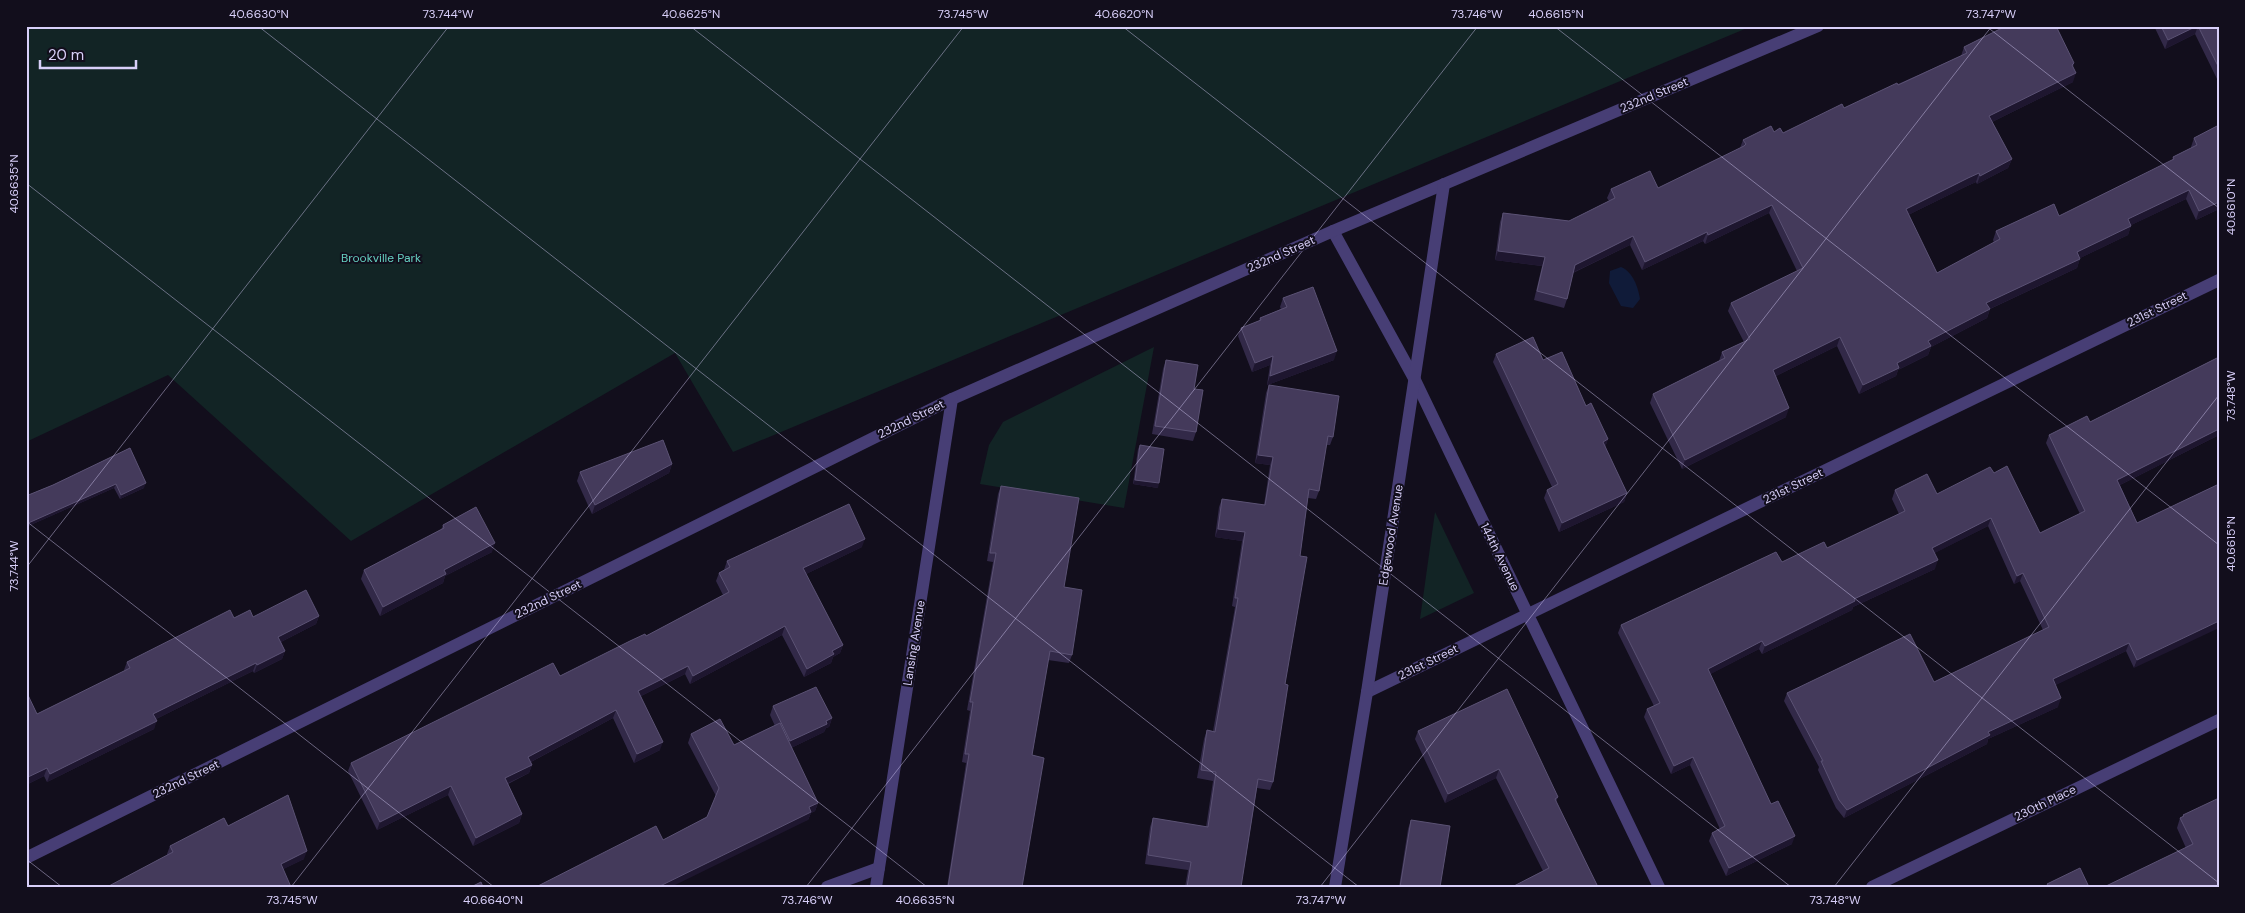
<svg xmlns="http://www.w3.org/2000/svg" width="2245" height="913" font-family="'DM Sans',sans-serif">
  <rect width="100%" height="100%" fill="#120e1c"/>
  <g fill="#122425">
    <polygon points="26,26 1752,26 733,452 675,353 351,541 168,375 26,442"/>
    <polygon points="1154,347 1124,508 980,484 989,445 1003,422"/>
    <polygon points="1435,512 1474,593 1420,619"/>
  </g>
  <path fill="#101b39" d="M1621 267C1633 272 1638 287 1640 299L1633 308 1621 306 1609 283 1610 271Z"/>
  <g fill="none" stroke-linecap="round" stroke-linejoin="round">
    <g stroke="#473e75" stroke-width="12">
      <polyline points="1333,231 1415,380 1659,887"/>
      <polyline points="1367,692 2219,280"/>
      <polyline points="26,858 952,399 1333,231 1818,26"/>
      <polyline points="827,887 879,868"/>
      <polyline points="876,887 952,399"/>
      <polyline points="1335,887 1367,692 1444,184"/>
      <polyline points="1872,887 2219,720"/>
    </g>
  </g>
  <g fill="#322948">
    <polygon points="2154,26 2219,26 2219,83 2195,34 2165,49"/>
    <polygon points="1964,47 2074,63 2073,67 2073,82 1992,122 2012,159 2008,168 1977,184 1976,182 1965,187 1908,215 1937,273 1994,243 1993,240 1996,231 2059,216 2172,161 2173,157 2191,148 2191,147 2194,138 2219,125 2219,209 2196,220 2186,199 2131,225 2128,235 2080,258 2077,268 1990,309 1987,318 1931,347 1928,355 1898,370 1896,376 1859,394 1837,346 1776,376 1786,417 1682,469 1650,403 1653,394 1719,361 1722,352 1744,342 1728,311 1731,303 1797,271 1769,213 1705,244 1703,241 1642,270 1630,245 1573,273 1567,299 1564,308 1534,300 1542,266 1495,260 1500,222 1503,213 1569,221 1609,201 1607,198 1611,189 1658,188 1740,148 1743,140 1774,132 1783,133 1844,108 1961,56"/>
    <polygon points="1283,298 1334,360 1267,385 1270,365 1252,372 1238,336 1241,328 1259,321 1260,318 1281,309 1280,307"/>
    <polygon points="1496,354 1543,360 1586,406 1608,439 1605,447 1627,493 1624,502 1559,532 1544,498 1547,490 1552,487 1493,362"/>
    <polygon points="2219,357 2219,435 2120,485 2137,523 2219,484 2134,668 2126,651 2055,685 2058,707 1988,739 1987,744 1844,818 1836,808 1818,770 1819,767 1784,701 1787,693 1934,682 2043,630 2020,581 2014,584 1988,526 1934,553 1935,569 1853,607 1852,610 1762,654 1759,649 1710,674 1771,804 1792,844 1726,876 1709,841 1712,833 1720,829 1690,765 1671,774 1644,717 1647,709 1654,706 1618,633 1621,625 1782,562 1827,548 1899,514 1892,499 1895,490 1937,494 1994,473 2040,533 2080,514 2046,443 2049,435 2090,422"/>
    <polygon points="1166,360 1194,389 1196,432 1193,441 1152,434 1163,369"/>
    <polygon points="1269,385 1333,437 1330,445 1326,445 1319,491 1316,499 1308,498 1300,556 1285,684 1273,782 1270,790 1257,788 1241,887 1185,887 1188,870 1145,864 1150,827 1153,818 1206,827 1213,781 1197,778 1204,739 1207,730 1213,731 1235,607 1232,606 1242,541 1215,537 1219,507 1222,499 1264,505 1270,465 1255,463 1266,393"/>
    <polygon points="1140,445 1158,488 1133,484 1138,449"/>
    <polygon points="130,448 144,488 120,499 114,488 26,527 26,496 53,485"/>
    <polygon points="672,464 669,473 592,514 577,481 580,472"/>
    <polygon points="1001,486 1064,587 1072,655 1069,663 1048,660 1032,755 1022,887 947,887 966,763 962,762 970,711 967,710 993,562 987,561 998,494"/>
    <polygon points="443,525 492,552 445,576 443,583 380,616 361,579 364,570 441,530"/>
    <polygon points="862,547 806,574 843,645 840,653 833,657 831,663 804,677 782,635 690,684 685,674 641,696 660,750 634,763 613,718 531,762 532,765 529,773 508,784 522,814 519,823 473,846 448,795 377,830 348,771 351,763 560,676 646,636 723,595 716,581 719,573 724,570 727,561"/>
    <polygon points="319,616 316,624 281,642 285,651 282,659 254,673 253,671 156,719 154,729 47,782 44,776 26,785 26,691 37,714 125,671 124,670 127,662 234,618"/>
    <polygon points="773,706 832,718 829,727 826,728 824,732 791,748 818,803 815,811 811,813 808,820 663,840 707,817 716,796 688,743 691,734 734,745 775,726 770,715"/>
    <polygon points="1418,731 1558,797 1556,802 1598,887 1543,871 1496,778 1445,803 1415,739"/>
    <polygon points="2183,815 2219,887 2186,848 2177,828 2180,818 2182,817"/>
    <polygon points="1411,820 1440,887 1399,887 1408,829"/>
    <polygon points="228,826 304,859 283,869 167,855 167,854 170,846"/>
  </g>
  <g fill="#1e162f">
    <polygon points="2197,26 2198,26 2195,34 2165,49 2168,40"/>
    <polygon points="2076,73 2073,82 1986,125 1989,116"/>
    <polygon points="2012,159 2008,168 1977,184 1980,176"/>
    <polygon points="1979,173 1976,182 1965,187 1902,218 1906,209 1968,178"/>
    <polygon points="2189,190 2186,199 2125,228 2128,219"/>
    <polygon points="2219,202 2219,209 2196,220 2199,211"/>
    <polygon points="1772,205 1769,213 1705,244 1708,235"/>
    <polygon points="2131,226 2128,235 2074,261 2077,252"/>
    <polygon points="1707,232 1703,241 1642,270 1645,262"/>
    <polygon points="1633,236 1630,245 1572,273 1575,265"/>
    <polygon points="1498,251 1545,257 1542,266 1495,260"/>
    <polygon points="2080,259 2077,268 1983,312 1986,303"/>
    <polygon points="1990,309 1987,318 1931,347 1928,355 1898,370 1896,376 1859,394 1863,385 1897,363 1928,341"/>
    <polygon points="1840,337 1837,346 1770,379 1773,370"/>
    <polygon points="1337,351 1334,360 1267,385 1270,376"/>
    <polygon points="1273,356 1270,365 1252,372 1255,363"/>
    <polygon points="1789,408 1786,417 1682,469 1685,460"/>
    <polygon points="2219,429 2219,435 2114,488 2117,480"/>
    <polygon points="1608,439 1605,448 1603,442"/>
    <polygon points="1258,455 1273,457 1270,465 1255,463"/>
    <polygon points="672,464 669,473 592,514 595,505"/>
    <polygon points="1135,480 1159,483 1158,488 1133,484"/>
    <polygon points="146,483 144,488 120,499 121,495"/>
    <polygon points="116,484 114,488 26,527 26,524"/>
    <polygon points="1627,493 1624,502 1559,532 1562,523"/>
    <polygon points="1991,518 1988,526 1929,556 1932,548"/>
    <polygon points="1218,529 1245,532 1242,541 1215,537"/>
    <polygon points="865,539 862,547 800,577 803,568"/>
    <polygon points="495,543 492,552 445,576 443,583 380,616 383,607 444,570"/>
    <polygon points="1938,560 1935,569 1853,607 1852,610 1762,654 1765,646 1854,599"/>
    <polygon points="2023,573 2020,581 2014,584 2017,576"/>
    <polygon points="319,616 316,624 275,645 278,637"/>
    <polygon points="2219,621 2219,628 2134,668 2137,660"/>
    <polygon points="785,626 782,635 690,684 693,676"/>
    <polygon points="1762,641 1759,649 1705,677 1708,669"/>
    <polygon points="2129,643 2126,651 2050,688 2053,679"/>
    <polygon points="843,645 840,653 833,657 831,663 804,677 807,669 832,651"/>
    <polygon points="285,651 282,659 254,673 257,665"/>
    <polygon points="256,663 253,671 150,722 153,714"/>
    <polygon points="688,666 685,674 635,699 638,691"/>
    <polygon points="2061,698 2058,707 1988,739 1987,744 1844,818 1847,810 1988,732"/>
    <polygon points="616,710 613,718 525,765 528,757"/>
    <polygon points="832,718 829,727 826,728 824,732 787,750 790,741"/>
    <polygon points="157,721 154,729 47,782 50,774"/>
    <polygon points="663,742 660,750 634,763 637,754"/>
    <polygon points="1693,757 1690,765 1671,774 1674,766"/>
    <polygon points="532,765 529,773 502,786 505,778"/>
    <polygon points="47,768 44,776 26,785 26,778"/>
    <polygon points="1499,769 1496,778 1445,803 1448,794"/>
    <polygon points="451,786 448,795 377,830 380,822"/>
    <polygon points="818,803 815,811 811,813 808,820 671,887 658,887"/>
    <polygon points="522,814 519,823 473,846 476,838"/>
    <polygon points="1795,836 1792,844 1726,876 1729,868"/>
    <polygon points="307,851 304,859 278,872 281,864"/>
  </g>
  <g fill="#443a5b" stroke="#5b5274">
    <polygon points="2006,26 2056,26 2074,63 2072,65 2076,73 1989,116 2012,159 1980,176 1979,173 1968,178 1906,209 1937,273 2000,239 1996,231 2054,204 2059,216 2174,159 2173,157 2197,145 2194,138 2219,125 2219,202 2199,211 2189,190 2128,219 2131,226 2077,252 2080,259 1986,303 1990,309 1928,341 1931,346 1897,363 1899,368 1863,385 1840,337 1773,370 1789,408 1685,460 1653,394 1725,358 1722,352 1750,339 1731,303 1803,268 1772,205 1708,235 1707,232 1645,262 1633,236 1575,265 1567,299 1537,291 1545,257 1498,251 1503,213 1569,221 1615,198 1611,189 1650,171 1658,188 1744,146 1746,144 1743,140 1771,126 1774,132 1780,128 1783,133 1842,104 1844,108 1897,83 1898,85 1967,53 1964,47"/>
    <polygon points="2161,26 2197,26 2168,40"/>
    <polygon points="2198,26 2219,26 2219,68"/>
    <polygon points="1313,287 1337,351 1270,376 1273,356 1255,363 1241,328 1261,320 1260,318 1287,307 1283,298"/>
    <polygon points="1533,337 1543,360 1562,352 1586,406 1591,403 1608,439 1603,442 1627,493 1562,523 1547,490 1558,484 1496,354"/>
    <polygon points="2219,357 2219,429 2117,480 2137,523 2219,484 2219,621 2137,660 2129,643 2053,679 2061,698 1988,732 1990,735 1847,810 1839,800 1821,761 1823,761 1787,693 1910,634 1934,682 2049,627 2023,573 2017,576 1991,518 1932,548 1938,560 1854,599 1855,601 1765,646 1762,641 1708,669 1771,804 1778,801 1795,836 1729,868 1712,833 1725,826 1693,757 1674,766 1647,709 1660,703 1621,625 1776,552 1782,562 1824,542 1827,548 1905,511 1895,490 1927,474 1937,494 1990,467 1994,473 2007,466 2040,533 2085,511 2049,435 2087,416 2090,422"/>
    <polygon points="1166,360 1198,365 1194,389 1203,390 1196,432 1155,426"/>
    <polygon points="1269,385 1339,396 1333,437 1328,436 1319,491 1309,489 1300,556 1307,557 1285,684 1288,685 1273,782 1258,779 1241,887 1187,887 1191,862 1148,855 1153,818 1208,827 1216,772 1201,770 1207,730 1215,732 1238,598 1235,598 1245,532 1218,529 1222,499 1265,505 1273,457 1258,455"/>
    <polygon points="663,440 672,464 595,505 580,472"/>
    <polygon points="1140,445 1164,449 1159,483 1135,480"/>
    <polygon points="130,448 146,483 121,495 116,484 26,524 26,496 53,485"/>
    <polygon points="1001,486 1079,498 1064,587 1082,590 1072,655 1050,651 1032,755 1044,758 1022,887 948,887 969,754 965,754 973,702 970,702 996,553 990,553"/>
    <polygon points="849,504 865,539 803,568 843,645 832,651 834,654 807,669 785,626 693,676 688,666 638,691 663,742 637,754 616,710 528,757 532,765 505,778 522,814 476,838 451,786 380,822 351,763 553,663 560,676 630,641 645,634 646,636 729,592 719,573 730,567 727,561"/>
    <polygon points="476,507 495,543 444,570 446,574 383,607 364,570 444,528 443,525"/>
    <polygon points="306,590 319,616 278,637 285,651 257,665 256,663 153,714 157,721 50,774 47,768 26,778 26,691 37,714 130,668 127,662 230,610 234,618 250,610 253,617"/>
    <polygon points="816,687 832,718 826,721 827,724 790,741 773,706"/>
    <polygon points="1507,689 1558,797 1555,799 1598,887 1512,887 1549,868 1499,769 1448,794 1418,731"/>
    <polygon points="720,719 734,745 780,723 818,803 809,807 811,812 658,887 536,887 656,826 663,840 707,817 719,788 691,734"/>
    <polygon points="288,795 307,851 281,864 291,887 107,887 173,852 170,846 224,818 228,826"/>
    <polygon points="2219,798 2219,887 2104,887 2193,844 2180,818 2184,816 2183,815"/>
    <polygon points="1411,820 1450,826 1440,887 1400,887"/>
    <polygon points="2080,868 2089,887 2049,887 2047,884"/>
    <polygon points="481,882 483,887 471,887"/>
  </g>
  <path fill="none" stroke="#d8cff9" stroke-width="1" stroke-opacity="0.45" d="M258 26 1359 887M690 26 1791 887M1122 26 2219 883M1554 26 2219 545M1986 26 2219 208M26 183 927 887M26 521 494 887M26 568 449 26M26 859 62 887M291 887 964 26M806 887 1478 26M1320 887 1992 26M1834 887 2219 395"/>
  <g text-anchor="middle" stroke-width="4" stroke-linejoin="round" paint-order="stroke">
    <g font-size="12" fill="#d8cff9" stroke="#120e1c">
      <text transform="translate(1654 95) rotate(-23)" y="4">232nd Street</text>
      <text transform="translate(1281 254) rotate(-24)" y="4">232nd Street</text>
      <text transform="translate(2157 309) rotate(-26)" y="4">231st Street</text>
      <text transform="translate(911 419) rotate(-26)" y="4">232nd Street</text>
      <text transform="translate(1793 486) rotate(-26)" y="4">231st Street</text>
      <text transform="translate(1391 535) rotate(-81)" y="4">Edgewood Avenue</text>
      <text transform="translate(1500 557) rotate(64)" y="4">144th Avenue</text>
      <text transform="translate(548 599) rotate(-26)" y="4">232nd Street</text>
      <text transform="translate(914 643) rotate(-81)" y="4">Lansing Avenue</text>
      <text transform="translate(1428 662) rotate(-26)" y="4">231st Street</text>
      <text transform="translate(186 779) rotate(-26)" y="4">232nd Street</text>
      <text transform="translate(2045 803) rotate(-26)" y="4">230th Place</text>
    </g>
    <g font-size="12" fill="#65cfc0" stroke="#120e1c">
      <text x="381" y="262">Brookville Park</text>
    </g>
  </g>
  <rect width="2245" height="913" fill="none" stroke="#120e1c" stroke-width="55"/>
  <path d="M40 60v8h96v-8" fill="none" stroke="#d8cff9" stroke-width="2.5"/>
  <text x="48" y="60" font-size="15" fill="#d8cff9" stroke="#120e1c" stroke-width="4" paint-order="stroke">20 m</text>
  <rect x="28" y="28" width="2190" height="858" fill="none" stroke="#d8cff9" stroke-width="2"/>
  <g font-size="12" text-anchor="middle" fill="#d8cff9">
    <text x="259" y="18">40.6630°N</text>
    <text x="448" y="18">73.744°W</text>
    <text x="691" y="18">40.6625°N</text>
    <text x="963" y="18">73.745°W</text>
    <text x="1124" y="18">40.6620°N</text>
    <text x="1477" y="18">73.746°W</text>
    <text x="1556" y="18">40.6615°N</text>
    <text x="1991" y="18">73.747°W</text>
    <text transform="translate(14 184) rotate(-90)" y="4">40.6635°N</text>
    <text transform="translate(2231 207) rotate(-90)" y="4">40.6610°N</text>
    <text transform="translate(2231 396) rotate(-90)" y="4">73.748°W</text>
    <text transform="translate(2231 544) rotate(-90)" y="4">40.6615°N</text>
    <text transform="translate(14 566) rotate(-90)" y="4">73.744°W</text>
    <text x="292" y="904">73.745°W</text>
    <text x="493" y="904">40.6640°N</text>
    <text x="807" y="904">73.746°W</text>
    <text x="925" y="904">40.6635°N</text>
    <text x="1321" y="904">73.747°W</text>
    <text x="1835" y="904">73.748°W</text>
  </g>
</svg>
